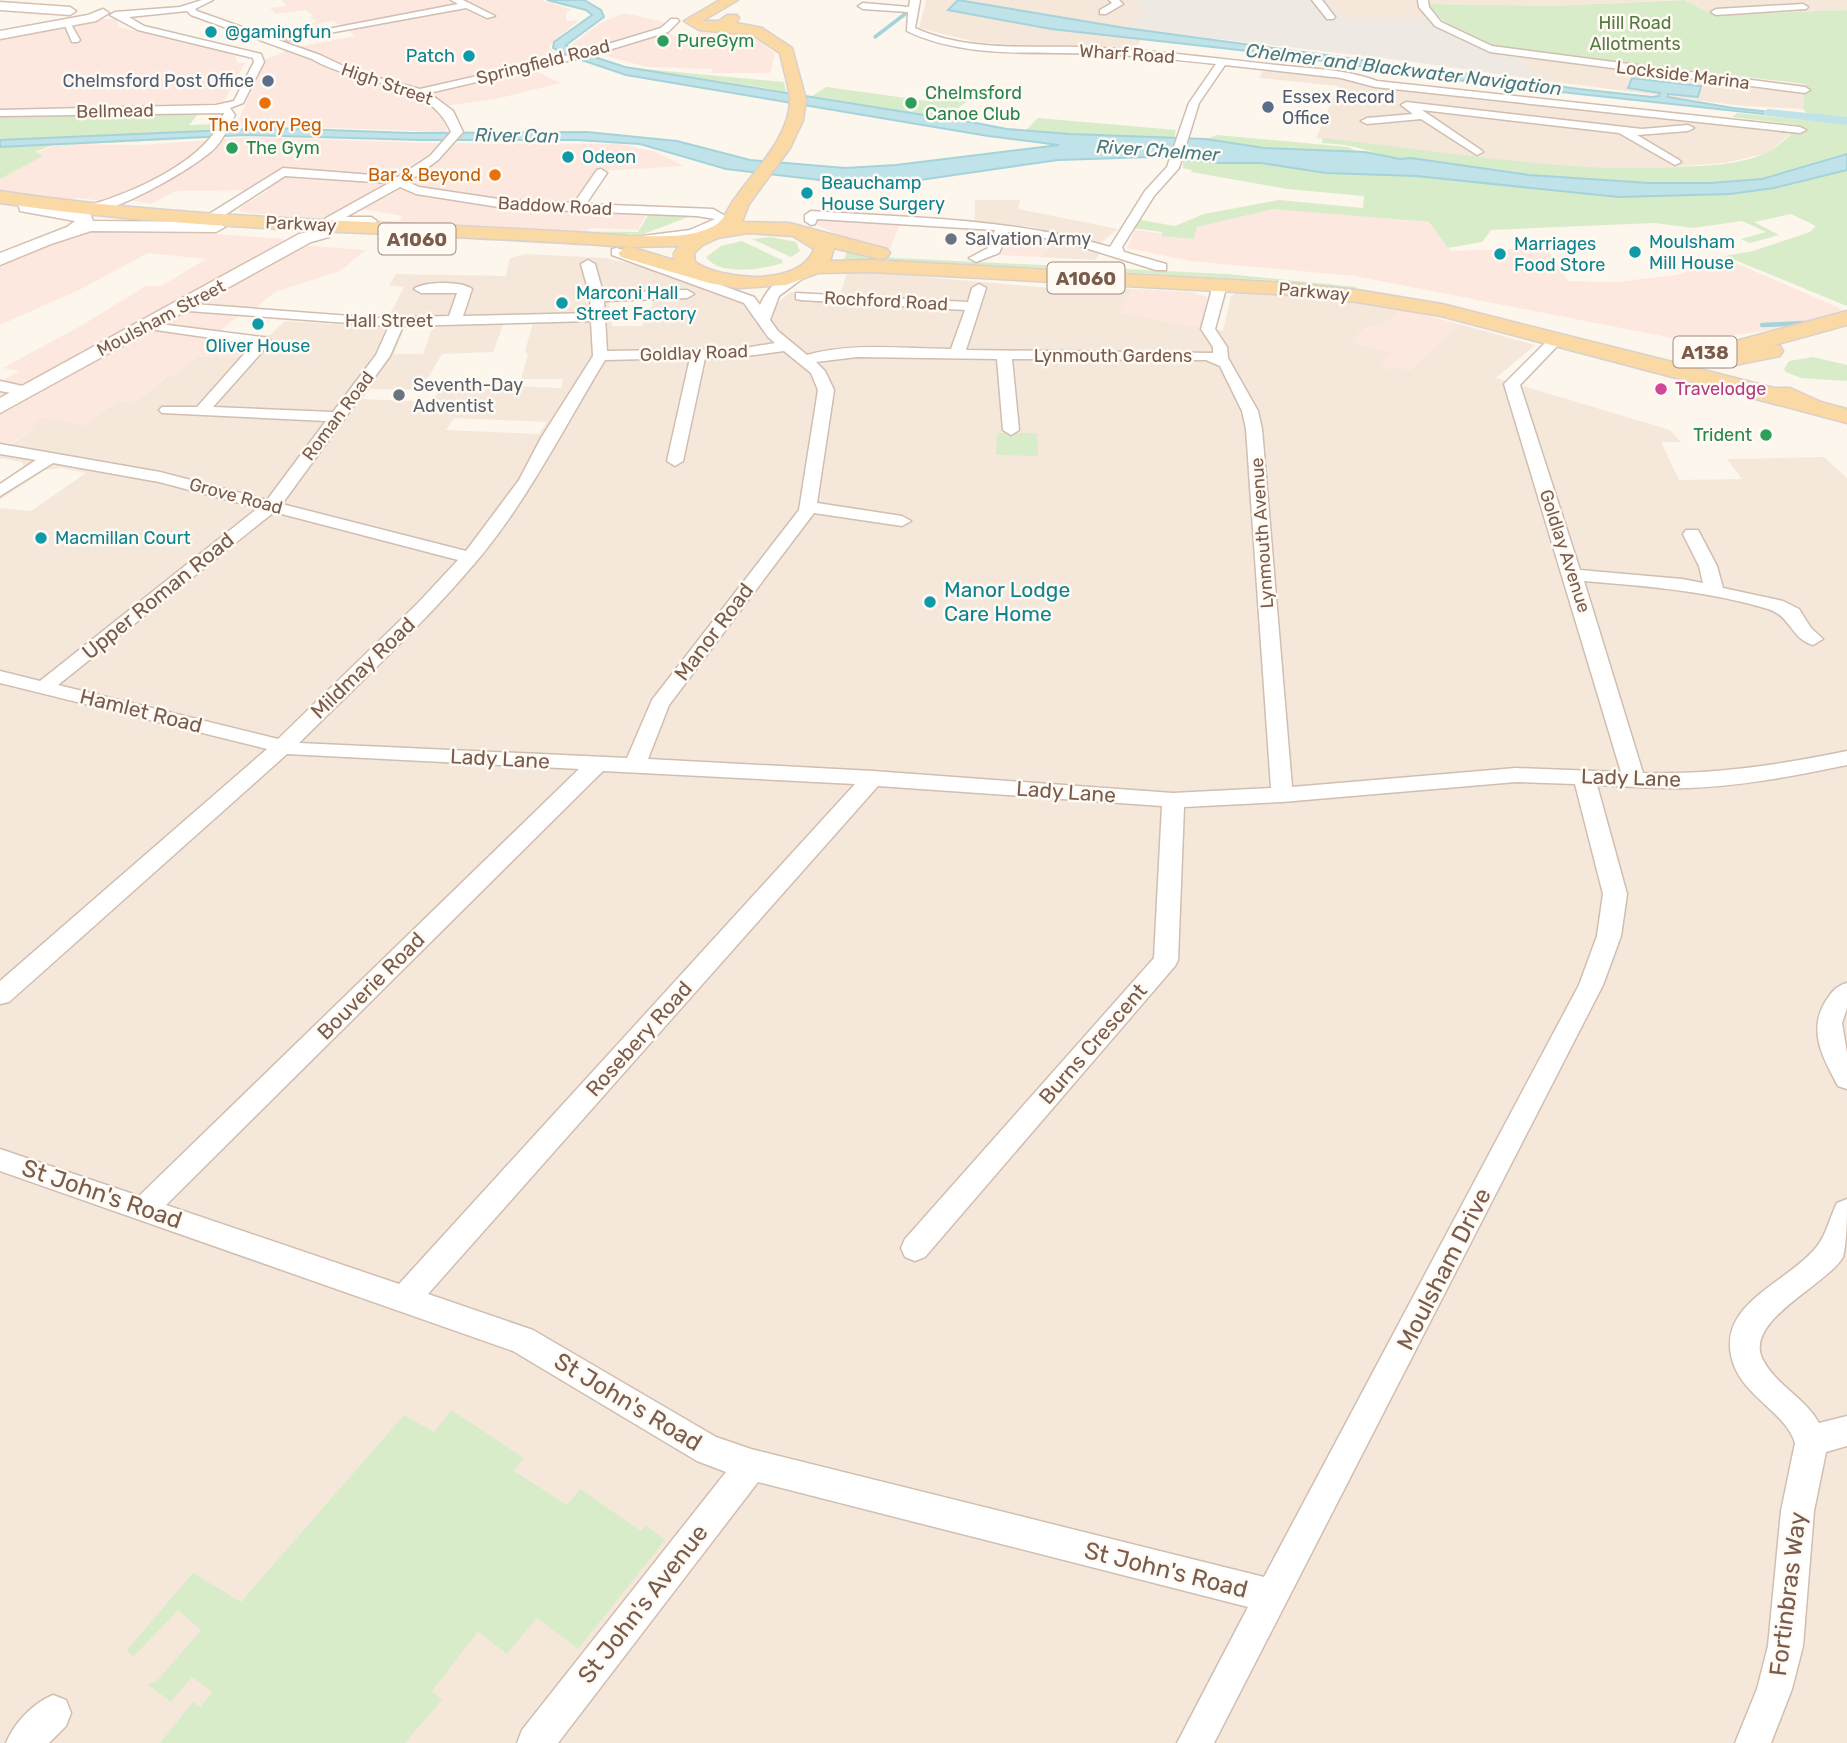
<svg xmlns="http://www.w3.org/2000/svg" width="1847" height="1743" font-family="Rubik,sans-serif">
  <rect width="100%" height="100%" fill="#fdf6ec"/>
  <g fill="#f5e8da" fill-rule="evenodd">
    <polygon points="926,0 1132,0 1144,11 1125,28 958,1 1099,32 1142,38 1135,50 1054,48 976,42 919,28"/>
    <polygon points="1329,0 1676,0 1550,6 1430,4 1437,18 1341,18"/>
    <polygon points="1686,0 1847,0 1847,10 1714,15"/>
    <polygon points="1509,49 1806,85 1803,109 1743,106 1547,81 1513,56"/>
    <polygon points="1264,69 1575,103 1797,128 1768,153 1725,163 1646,169 1536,165 1316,138 1338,86 1259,78"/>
    <polygon points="975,200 1020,200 1018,209 1118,229 1092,250 1099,254 1096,260 1039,257 1064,235 1031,227 975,221"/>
    <path d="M525 254 606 258 641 266 736 302 777 303 791 292 840 294 847 273 860 271 1082 291 1084 287H1095L1132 289 1120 313 1223 331 1231 296 1237 293 1338 300 1401 309 1379 328 1392 354 1384 363 1410 370 1459 324 1535 345 1496 378 1670 430 1681 442H1661L1679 480 1742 479 1727 459 1824 457 1847 478V1743H0V508L31 511 86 473 61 468 45 470 0 500V482L24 466 22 462 0 458V452L28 433 30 425 42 417 85 425 117 401 134 403 167 376 186 366 197 356 235 358 261 335H270L285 321 383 327 404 287 389 285 396 274 506 276 510 258ZM612 300H653L651 311 646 312 643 326H612L609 302ZM504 323H533L525 351 528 354 521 379H563L561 388 509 386 507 390 486 389 484 393 439 391 432 402 362 399 370 389 421 390 442 354 493 352ZM433 325 423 354H394L405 326ZM454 418 546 422V423L539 434 446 430Z"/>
  </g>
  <g fill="#fde8e0">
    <polygon points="282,0 541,0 573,10 567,11 566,21 579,20 549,46 552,51 580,60 533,70 561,83 496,99 436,107 449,126 444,132 281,126 235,128 266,59 296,47 355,36 347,28 278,40 342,26 333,21 292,29 290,28 317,22 309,17 313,16 306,10 276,14 270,8 286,6"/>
    <polygon points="624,13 669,23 660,30 688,40 701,32 729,31 729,34 745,35 761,42 775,54 770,73 711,73 712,69 647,67 570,46 600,23"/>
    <polygon points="92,19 116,19 119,27 234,54 238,63 245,63 223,103 0,110 0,38"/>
    <polygon points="251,137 428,143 620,144 656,152 684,166 600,171 594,174 568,206 647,213 638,230 590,228 587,231 549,231 398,222 403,216 351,207 328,220 239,212 242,206 269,190 176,191 151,204 111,196 102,201 79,198 64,200 0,190 0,179 42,156 34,153 60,144 141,145"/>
    <polygon points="1271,208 1434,223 1451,251 1547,248 1568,281 1616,282 1676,275 1729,260 1844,310 1777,329 1700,340 1677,339 1355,276 1190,261 1127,248 1135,230 1190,237 1196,226"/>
    <polygon points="818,218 901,221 890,249 836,234 815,224"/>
    <polygon points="92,231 216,234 283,239 284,244 366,250 340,271 275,292 247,315 240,315 217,333 260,336 241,355 235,358 197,356 177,376 166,376 134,403 117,401 85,425 42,418 31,425 36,426 29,432 0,451 0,382 19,371 3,368 84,324 146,286 161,286 206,259 148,253 79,290 0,325 0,267 72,235"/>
    <polygon points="1012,232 1058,240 1039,257 1000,255 1004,237"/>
    <polygon points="1132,289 1193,292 1207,297 1201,328 1119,313"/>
    <polygon points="1401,309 1459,324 1410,370 1395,367 1391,370 1380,367 1391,353 1349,342 1368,325 1379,327"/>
  </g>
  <polygon fill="#efe9e4" points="1132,0 1329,0 1341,18 1437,18 1461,33 1509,49 1513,56 1547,81 1399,60 1125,28 1144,11"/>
  <g fill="#d8ecc9">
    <path d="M1685 0 1714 15 1847 10V118L1809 116 1803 109 1805 84 1509 49C1478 42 1447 32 1429 4L1550 6Z"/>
    <polygon points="634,68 784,82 786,92 765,88"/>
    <polygon points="826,87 928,101 968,101 943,118 812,96"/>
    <polygon points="200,112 189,125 218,124 215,131 0,140 0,117"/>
    <path d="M1737 113 1847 124V154L1762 179 1710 183H1649L1529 175 1411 158C1388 161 1372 150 1350 146 1341 144 1331 144 1322 143V138C1440 150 1557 173 1677 167 1705 166 1741 165 1766 153 1777 148 1792 135 1798 125L1732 117Z"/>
    <polygon points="1038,118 1176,130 1174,139 1111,137 1026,130"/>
    <polygon points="1217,135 1348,147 1359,152 1264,148 1206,139"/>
    <polygon points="212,136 210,138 65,145 56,144 35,152 43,156 0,179 0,147"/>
    <polygon points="1183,160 1261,163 1326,173 1416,176 1619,197 1730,194 1774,188 1847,170 1847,306 1725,256 1753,251 1810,232 1816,226 1791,214 1754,222 1779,235 1750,243 1741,239 1766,232 1742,221 1693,228 1655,223 1491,230 1482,242 1448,248 1429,222 1273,209 1197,227 1194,239 1162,236 1162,232 1132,228 1141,220 1175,226 1204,214 1279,200 1363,208 1364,196 1287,189 1191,172 1192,170 1183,168"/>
    <polygon points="649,214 691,216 641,235 549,231 638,232"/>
    <polygon points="770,237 796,242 800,251 791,257 752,239"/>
    <path d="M742 241 782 260 783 263C763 269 720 277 706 257L721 246Z"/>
    <polygon points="847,251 895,258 1227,274 1356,287 1355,289 1267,280 873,259 844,260"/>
    <polygon points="1813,357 1847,365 1847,381 1801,378 1786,372 1784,369 1789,361"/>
    <polygon points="997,433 1037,433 1038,456 996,455"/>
    <polygon points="451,1410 524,1458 514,1471 567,1505 580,1489 641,1531 646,1525 665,1540 578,1649 537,1618 507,1654 478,1632 432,1691 442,1700 405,1743 160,1743 193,1702 200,1707 213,1692 192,1677 171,1702 147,1684 156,1682 201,1630 178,1610 133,1657 127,1650 193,1573 241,1602 404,1415 434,1432"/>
  </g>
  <g fill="#bfe3e8" stroke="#a5d3da" stroke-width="2">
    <polygon points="547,0 584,0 601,10 604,17 566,45 570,49 625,67 936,117 959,115 955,119 1007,129 1070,134 1206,139 1264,148 1365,152 1400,159 1411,158 1529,175 1649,183 1710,183 1762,179 1847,154 1847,170 1774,188 1730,194 1619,197 1416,176 1326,173 1261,163 1220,163 1152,157 1058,160 913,181 854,184 726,169 640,144 577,140 421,140 245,135 0,147 0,140 273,128 410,133 587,132 677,141 750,160 845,168 896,165 1059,145 988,136 626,75 567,55 553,48 554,42 592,15 586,10"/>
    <polygon points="958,0 1125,28 1579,89 1652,97 1659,96 1660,93 1628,88 1632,78 1701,86 1698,97 1668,94 1668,97 1733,108 1800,115 1801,118 1478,83 1266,53 1051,29 948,10"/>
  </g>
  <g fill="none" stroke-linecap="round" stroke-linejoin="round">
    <polyline stroke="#a5d3da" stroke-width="3.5" points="875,37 905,14"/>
    <polyline stroke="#a5d3da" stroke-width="4.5" points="1762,325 1804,323"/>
    <polygon fill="#bfe3e8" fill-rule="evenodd" points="1768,109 1847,117 1847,125 1764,115 1764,111"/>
    <polyline stroke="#dcd0c4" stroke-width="10" stroke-dasharray="10 5" stroke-linecap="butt" points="279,40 291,37"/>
    <g stroke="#d1beb0" stroke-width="3">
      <g id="street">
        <path d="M202 0H213L195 9 197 11 320 55 356 72 420 89 582 52 661 28 671 19H677L679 21 668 32 589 56 429 93 453 111 463 132 438 160 408 182 419 187 505 200 574 203 597 170 601 169 607 173 586 204 713 209 729 218C713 240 674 241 648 243L643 242V236L690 230 715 219 697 216 505 208 416 194 400 187 346 217H371L377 221 375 224 330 225 324 221 326 218 389 183 285 176 214 222H206V216L283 168 398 177 430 156 451 132C429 78 357 86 312 59L191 15 187 11 129 17 144 26 261 54 264 62 243 103 230 108 235 115C229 126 224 138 215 148 195 168 109 217 83 213V207C128 195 210 161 224 113L0 116V110L216 105 234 101 254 62 253 58 138 30 110 15 115 12 180 7Z"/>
        <polygon points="451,0 463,0 495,16 487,18 466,8 291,40 286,37 458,4"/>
        <path d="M910 0H920L915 28C965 51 1025 46 1079 47 1145 49 1211 58 1277 65 1310 69 1346 69 1377 81L1800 127 1806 130 1800 133 1375 87 1341 78 1225 65 1199 103 1179 168 1154 196 1122 247 1124 252 1166 264V270H1156L1063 241 1008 232 999 253 976 262 969 258 988 248 995 230 817 219 815 224 811 225 805 221V215L811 211C912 218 1012 218 1110 247L1145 191 1167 167 1189 103 1216 64C1176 60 1137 55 1097 54 1034 51 965 59 907 31L908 12 863 9 858 6 863 3 909 7Z"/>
        <polygon points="1109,0 1119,0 1123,4 1106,14 1100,14 1100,10 1112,3"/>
        <polygon points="1312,0 1322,0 1335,17 1333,19 1327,19"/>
        <polygon points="1418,0 1428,0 1429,7 1441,22 1492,46 1805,87 1810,90 1805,93 1490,52 1435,26 1419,7"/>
        <polygon points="1803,4 1808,7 1806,9 1716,15 1711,12 1716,9"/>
        <polygon points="63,21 69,21 80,40 78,42 72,42"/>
        <polygon points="1406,102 1642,129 1688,125 1694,128 1688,131 1637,135 1679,160 1681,162 1675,165 1619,133 1422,110 1481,150 1483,152 1477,155 1421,119 1367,124 1361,121 1367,118 1413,114 1401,105"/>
        <path d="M617 248 754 297 760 305C766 290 785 269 803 272V278L779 296 770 320 778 331 807 355C853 342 905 349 951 349L965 310 801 300 796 299V293L968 302 972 288 979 284 986 288 966 350 1213 353V347L1201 329 1213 285 1220 281 1225 282 1227 285 1215 329 1227 347 1228 358 1258 411 1262 429 1292 787 1516 768 1621 772 1504 384 1552 336H1562L1564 339 1520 385 1580 570 1682 579 1703 583 1699 566 1683 534 1686 530H1698L1717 566 1723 588 1783 601 1799 609 1811 628 1823 639 1813 645C1791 639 1791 616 1768 609 1708 591 1646 586 1584 581L1643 773C1713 775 1779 765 1847 751V765C1794 776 1742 786 1688 788 1658 789 1627 786 1597 785L1627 894 1621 936 1603 985 1214 1743H1177L1248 1607 758 1482 558 1743H517L522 1730 726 1472 697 1461 513 1351 0 1171V1149L139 1196 579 769 287 754 9 1002 0 1004V981L267 749 0 683V671L40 681 258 508 159 482 53 463 0 496V484L36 460 0 454V444L160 472 267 500 326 421 162 413 159 410 162 407H197L253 344 149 329 142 325 144 322 269 338 271 341 269 344 213 407 333 412 376 355 389 326 175 310V304L180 303 377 318 449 316 457 293H421L414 289C424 281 462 281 472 289L463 316 591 313 590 297 581 264 588 260 595 264 603 293 687 290 694 294 687 298 604 301 607 351 739 349 775 343 768 337 744 303 612 255V249ZM591 321 593 356 541 438 519 480 466 551 282 504 390 356 403 326ZM784 351 811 373 818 390 799 510 652 700 627 758 299 743C358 684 421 627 475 563 527 502 563 429 605 360L690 358 667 461 675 466 683 461 705 358 739 357ZM857 357 997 359 1003 430 1011 435 1019 430 1012 359 1206 360 1220 366 1242 411 1246 429 1271 788 1173 793 873 771 648 759 669 705 814 513 902 526 911 521 902 516 817 503 834 390 825 371 816 362ZM274 512 458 560 418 603 278 739 58 685ZM603 771 855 784 399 1284 166 1205ZM1516 782 1575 784 1603 894 1597 936 1579 985 1264 1577 751 1449 716 1437 533 1330 428 1294 878 786 1162 806 1154 958 905 1239 901 1248 905 1257 915 1261 925 1257 1175 966 1178 960 1184 807 1282 802Z"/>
        <polygon points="0,381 32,388 35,391 27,396 0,391"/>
        <path d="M1847 983V1008L1842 1023 1847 1053V1089L1838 1086C1824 1060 1808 1033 1824 1004 1830 994 1835 986 1847 983Z"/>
        <path d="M1847 1199C1847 1217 1847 1241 1843 1257 1826 1286 1742 1321 1763 1360 1776 1385 1805 1398 1819 1423L1847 1416V1446L1826 1452 1814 1511 1803 1646 1792 1689 1771 1743H1735L1757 1689 1768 1646 1781 1511 1795 1443C1787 1415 1748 1398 1735 1368 1710 1307 1782 1286 1814 1250 1826 1237 1829 1219 1837 1203Z"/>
        <path d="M53 1695 66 1700 71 1713 66 1726 49 1743H6C14 1723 33 1703 53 1695Z"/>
      </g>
    </g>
    <g stroke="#d6c0b0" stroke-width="3">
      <g id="secondary">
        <polygon points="0,2 70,7 76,11 70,15 0,10"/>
        <polygon points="103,9 109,13 96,21 0,39 0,31 88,15"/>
        <polygon points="27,197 33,198 35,203 90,213 93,221 216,222 225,227 216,232 91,231 51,244 0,265 0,253 67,227 75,221 20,211 18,202"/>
        <polygon points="323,228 329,229 332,233 329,237 311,242 0,413 0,398 299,234"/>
      </g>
    </g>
    <g stroke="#dad1cd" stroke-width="3">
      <path id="primary" d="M720 0H738L702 21H719L727 15H737L739 18 736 23 762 28 792 48 806 100 803 120 790 148 749 204 742 222 789 223 887 249 890 253 887 257 880 259 834 248 830 261 871 260 1289 283 1357 290 1442 304 1676 363 1674 359 1677 354 1737 351 1733 346 1736 341 1847 311V325L1774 345 1780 346 1783 351 1780 356 1725 367 1688 366 1774 388H1790L1821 402 1847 409V423L1441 316 1357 302 1289 295 871 272 818 273 786 285 739 288 709 283 621 257 618 253 627 247C418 231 207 234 0 203V191C208 223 420 220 629 236 655 236 691 239 714 226 726 219 727 208 736 197 755 170 790 136 790 100 789 85 783 68 780 53L753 35 699 30 684 21ZM748 233 793 236 814 249C800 287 723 281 695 262L694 253 703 245 718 238ZM679 246 674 253V260L630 247Z"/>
    </g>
    <use href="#street" fill="#fff" fill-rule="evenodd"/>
    <use href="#secondary" fill="#fff" fill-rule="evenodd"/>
    <use href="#primary" fill="#fbd9a5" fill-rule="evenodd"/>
  </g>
  <g fill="#0f9aa8" stroke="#fffaf3" stroke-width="2.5">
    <circle cx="211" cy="32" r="7"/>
    <circle cx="469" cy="56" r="7"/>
    <circle cx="568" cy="157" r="7"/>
    <circle cx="807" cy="193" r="7"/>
    <circle cx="1635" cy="252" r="7"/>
    <circle cx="1500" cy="254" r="7"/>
    <circle cx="562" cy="303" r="7"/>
    <circle cx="258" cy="324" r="7"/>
    <circle cx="41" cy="538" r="7"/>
    <circle cx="930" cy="602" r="7"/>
  </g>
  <g fill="#2e9e5b" stroke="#fffaf3" stroke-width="2.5">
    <circle cx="663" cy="41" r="7"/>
    <circle cx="911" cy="103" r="7"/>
    <circle cx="232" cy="148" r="7"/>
    <circle cx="1766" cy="435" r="7"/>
  </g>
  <g fill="#5c6f8a" stroke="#fffaf3" stroke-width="2.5">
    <circle cx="268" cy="81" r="7"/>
    <circle cx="1268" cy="107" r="7"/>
  </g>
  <g fill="#e8710a" stroke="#fffaf3" stroke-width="2.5">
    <circle cx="265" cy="103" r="7"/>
    <circle cx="495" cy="175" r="7"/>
  </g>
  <g fill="#6b7280" stroke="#fffaf3" stroke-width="2.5">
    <circle cx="951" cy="239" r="7"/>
    <circle cx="399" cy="395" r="7"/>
  </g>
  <circle fill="#d1479c" stroke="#fffaf3" stroke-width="2.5" cx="1661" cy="389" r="7"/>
  <g text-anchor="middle" stroke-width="5" stroke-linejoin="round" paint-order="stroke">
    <g font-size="18" fill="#537a41" stroke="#fffaf3">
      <text x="1635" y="29">Hill Road<tspan x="1635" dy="21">Allotments</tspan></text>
    </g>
    <g font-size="18" fill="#0d838f" stroke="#fffaf3" text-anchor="start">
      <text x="225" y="38">@gamingfun</text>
      <text x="455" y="62" text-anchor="end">Patch</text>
      <text x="582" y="163">Odeon</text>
      <text x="821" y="189">Beauchamp<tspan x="821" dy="21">House Surgery</tspan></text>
      <text x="1649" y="248">Moulsham<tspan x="1649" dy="21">Mill House</tspan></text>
      <text x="1514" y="250">Marriages<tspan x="1514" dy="21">Food Store</tspan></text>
      <text x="576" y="299">Marconi Hall<tspan x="576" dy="21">Street Factory</tspan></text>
      <text x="258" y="352" text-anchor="middle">Oliver House</text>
      <text x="55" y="544">Macmillan Court</text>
    </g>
    <g font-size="18" fill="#27864d" stroke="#fffaf3" text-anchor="start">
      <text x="677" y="47">PureGym</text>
      <text x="925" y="99">Chelmsford<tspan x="925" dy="21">Canoe Club</tspan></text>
      <text x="246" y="154">The Gym</text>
      <text x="1752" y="441" text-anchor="end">Trident</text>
    </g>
    <g font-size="18" fill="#7a5c4d" stroke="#fffaf3">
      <text transform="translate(1127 54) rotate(4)" y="6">Wharf Road</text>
      <text transform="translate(543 62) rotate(-14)" y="6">Springfield Road</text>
      <text transform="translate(1683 75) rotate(7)" y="6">Lockside Marina</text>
      <text transform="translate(387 84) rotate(19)" y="6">High Street</text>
      <text transform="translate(115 111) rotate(-1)" y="6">Bellmead</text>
      <text transform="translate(555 206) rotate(3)" y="6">Baddow Road</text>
      <text transform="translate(301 224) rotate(3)" y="6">Parkway</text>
      <text transform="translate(1314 292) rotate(5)" y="6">Parkway</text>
      <text transform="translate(886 301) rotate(3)" y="6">Rochford Road</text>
      <text transform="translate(161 318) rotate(-28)" y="6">Moulsham Street</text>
      <text x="389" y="327">Hall Street</text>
      <text transform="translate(694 353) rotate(-2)" y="6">Goldlay Road</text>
      <text x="1113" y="362">Lynmouth Gardens</text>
      <text transform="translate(338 416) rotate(-53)" y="6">Roman Road</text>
      <text transform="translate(236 496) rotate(15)" y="6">Grove Road</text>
      <text transform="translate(1262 533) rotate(-94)" y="6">Lynmouth Avenue</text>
      <text transform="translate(1565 551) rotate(72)" y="6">Goldlay Avenue</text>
    </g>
    <g font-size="18" fill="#4e5e75" stroke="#fffaf3" text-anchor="end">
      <text x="254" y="87">Chelmsford Post Office</text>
      <text x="1282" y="103" text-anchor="start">Essex Record<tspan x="1282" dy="21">Office</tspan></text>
    </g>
    <g font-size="18" fill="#c56008" stroke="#fffaf3">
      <text x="265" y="131">The Ivory Peg</text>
      <text x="481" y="181" text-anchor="end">Bar &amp; Beyond</text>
    </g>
    <g font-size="18" fill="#5b616d" stroke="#fffaf3" text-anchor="start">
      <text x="965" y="245">Salvation Army</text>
      <text x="413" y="391">Seventh-Day<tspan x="413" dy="21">Adventist</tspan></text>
    </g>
    <g font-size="18" fill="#b23c85" stroke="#fffaf3" text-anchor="start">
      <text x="1675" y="395">Travelodge</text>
    </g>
    <g font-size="19" font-style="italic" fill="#437c86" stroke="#fffaf3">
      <text transform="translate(1404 69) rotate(7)" y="7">Chelmer and Blackwater Navigation</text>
      <text transform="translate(517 135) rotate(1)" y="7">River Can</text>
      <text transform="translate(1158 150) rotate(4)" y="7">River Chelmer</text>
    </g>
    <g fill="#fffaf3" stroke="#a28b7f" stroke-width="2">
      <rect x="378.5" y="223.5" width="77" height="31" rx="5"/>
      <rect x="1047.5" y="262.5" width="77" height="31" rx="5"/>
      <rect x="1673.5" y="336.5" width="63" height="31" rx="5"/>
    </g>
    <g font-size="19" font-weight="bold" fill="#7a5c4d">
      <text x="417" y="246">A1060</text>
      <text x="1086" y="285">A1060</text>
      <text x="1705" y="359">A138</text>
    </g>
    <g font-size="21" fill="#0d838f" stroke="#fffaf3" text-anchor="start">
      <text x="944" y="597">Manor Lodge<tspan x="944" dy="24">Care Home</tspan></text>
    </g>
    <g font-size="21" fill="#7a5c4d" stroke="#fffaf3">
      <text transform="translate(158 596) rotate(-39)" y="7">Upper Roman Road</text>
      <text transform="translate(714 632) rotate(-53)" y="7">Manor Road</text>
      <text transform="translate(363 668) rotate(-44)" y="7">Mildmay Road</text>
      <text transform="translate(141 711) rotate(14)" y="7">Hamlet Road</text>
      <text transform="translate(500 759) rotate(3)" y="7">Lady Lane</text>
      <text transform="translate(1631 778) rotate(2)" y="7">Lady Lane</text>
      <text transform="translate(1066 792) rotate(4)" y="7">Lady Lane</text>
      <text transform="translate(371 986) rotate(-45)" y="7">Bouverie Road</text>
      <text transform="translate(639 1039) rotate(-48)" y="7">Rosebery Road</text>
      <text transform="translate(1093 1044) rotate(-49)" y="7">Burns Crescent</text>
    </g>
    <g font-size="24" fill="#7a5c4d" stroke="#fffaf3">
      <text transform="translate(102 1194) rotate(19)" y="8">St John's Road</text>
      <text transform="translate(1444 1269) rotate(-63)" y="8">Moulsham Drive</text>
      <text transform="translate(628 1402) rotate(31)" y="8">St John's Road</text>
      <text transform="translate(1166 1570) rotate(14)" y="8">St John's Road</text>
      <text transform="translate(1788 1594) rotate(-83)" y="8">Fortinbras Way</text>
      <text transform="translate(643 1604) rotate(-52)" y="8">St John's Avenue</text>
    </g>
  </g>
</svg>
